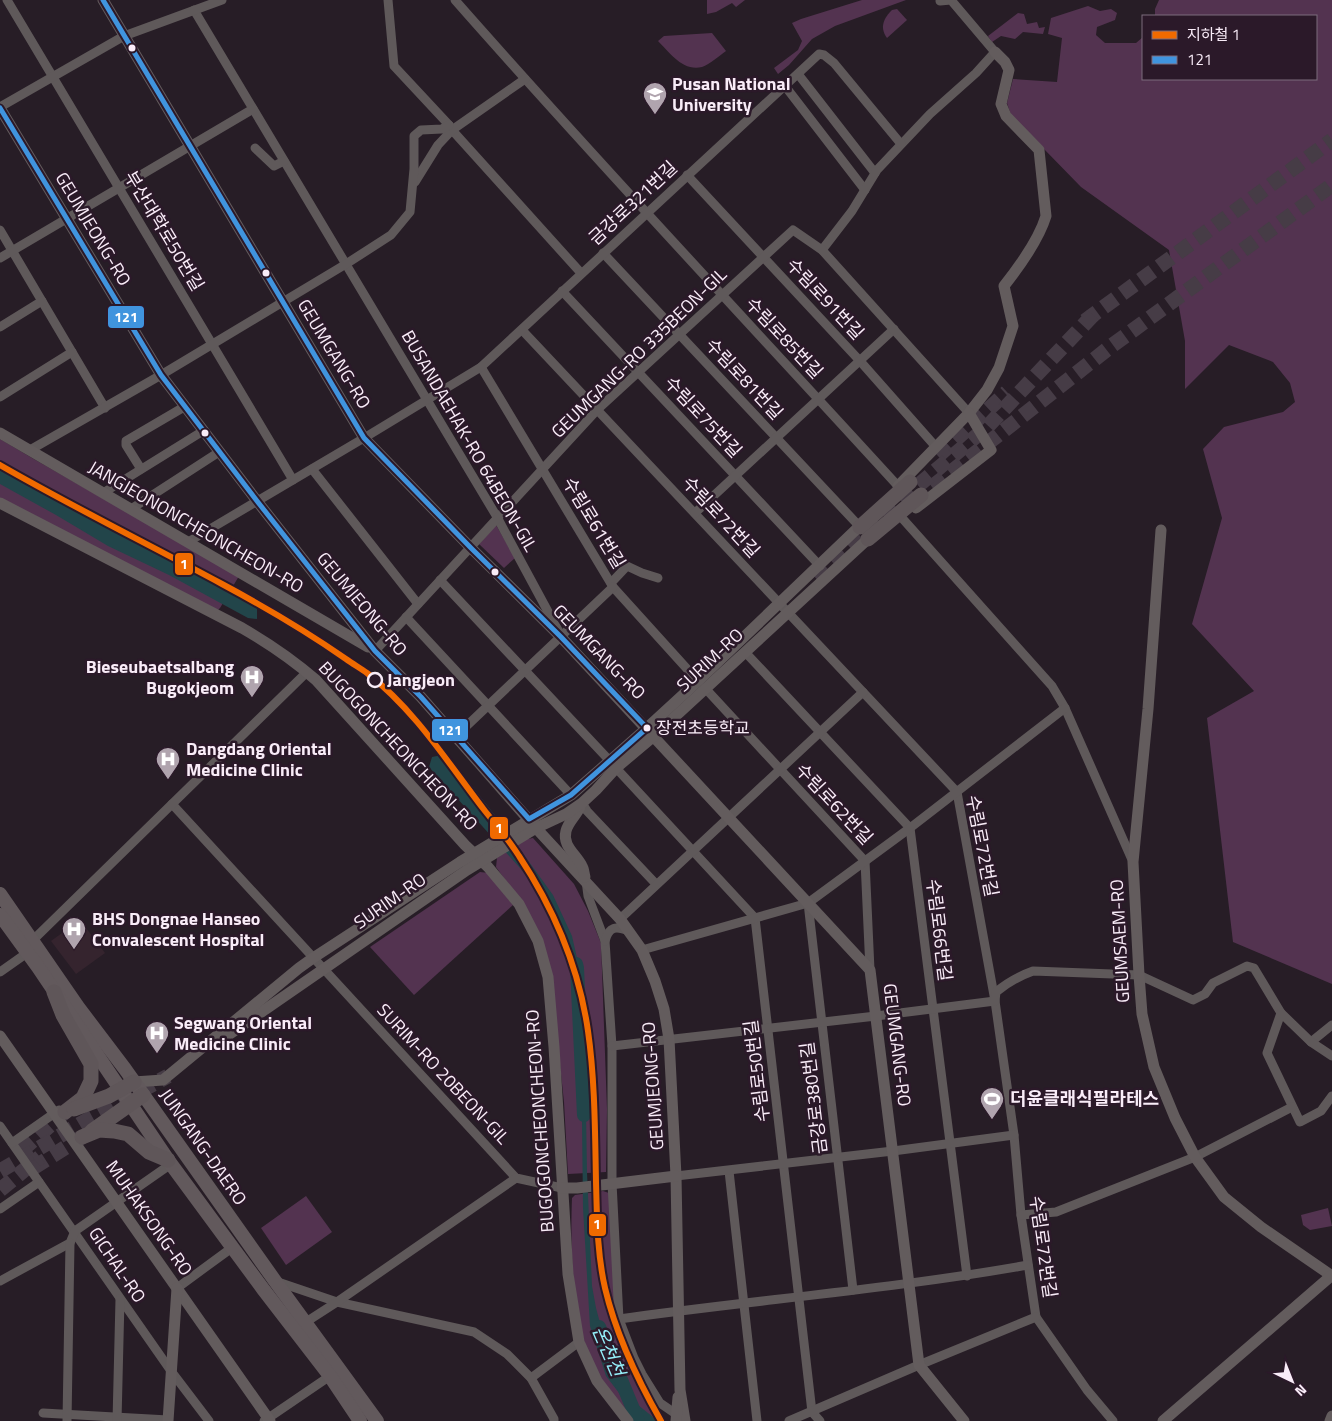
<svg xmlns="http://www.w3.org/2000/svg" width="1332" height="1421" font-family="'Titillium Web','Noto Sans KR',sans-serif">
  <rect width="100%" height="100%" fill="#271d26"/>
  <polygon fill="#35242e" points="80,920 105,953 76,974 51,941"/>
  <g fill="#533350">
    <polygon points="707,0 745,0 736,7 732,3 716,12 707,14"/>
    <polygon points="862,0 906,0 835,26 812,39 789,65 778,74 774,68 798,50 802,41 792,23 801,19"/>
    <polygon points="1159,0 1332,0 1332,984 1233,942 1207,718 1254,691 1192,624 1222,518 1203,449 1224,427 1283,412 1295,402 1290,383 1273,362 1229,345 1185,389 1185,341 1169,250 1081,187 1011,115 1007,103 1013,79 1057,82 1062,38 1048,34 1051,18 1088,6 1100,11 1111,9 1117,13 1115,20 1097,27 1096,35 1105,43 1136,43 1143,37 1143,79 1316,79 1316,16 1155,16 1155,9"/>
    <path d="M897 9 907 20 887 38C879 27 884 18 892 10Z"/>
    <polygon points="1018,13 1024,14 1027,24 1037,22 1039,28 1045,27 1043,34 1023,32 1015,39 1001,36 992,42 988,36"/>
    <path d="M712 33 726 51C719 56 710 64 702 67 683 72 669 52 658 41L664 36Z"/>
    <polygon points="0,439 32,458 239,576 220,608 216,612 0,498"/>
    <polygon points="496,525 515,558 504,568 479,544"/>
    <polygon points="533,838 574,884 588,911 601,943 607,1109 606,1172 568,1174 564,1102 550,970 521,902 496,867 497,858 527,839"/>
    <polygon points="480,872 489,873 513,905 414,995 370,947"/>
    <path d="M603 1191 609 1193 622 1332 644 1385 665 1421H632C621 1406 606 1391 598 1375 572 1329 570 1251 572 1198L575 1195Z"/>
    <polygon points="306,1196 332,1232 286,1265 261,1228"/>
    <polygon points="1328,1208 1332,1226 1310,1230 1303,1225 1301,1215"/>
  </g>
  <g fill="#22454a">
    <polygon points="0,468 257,598 257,619 248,618 169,575 108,546 56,515 0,484"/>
    <polygon points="447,754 501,823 553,895 572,936 584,989 587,1172 592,1286 596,1308 610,1360 633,1401 658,1421 634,1421 619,1393 606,1376 590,1326 583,1208 582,1123 585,1036 576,969 545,896 429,767 432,757"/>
  </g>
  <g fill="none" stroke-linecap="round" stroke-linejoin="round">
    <g stroke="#22454a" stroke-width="14">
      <polyline points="576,964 577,968 584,1115"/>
      <polyline points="599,1327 638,1421"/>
    </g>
    <g stroke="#463c46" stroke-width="15" stroke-dasharray="15 8" stroke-linecap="butt">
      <polyline points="1085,321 1093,315 1332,140"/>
      <polyline points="938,456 1007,392"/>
      <polyline points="932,487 1110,347 1332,185"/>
      <polyline points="814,576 881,517 987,427 1093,315"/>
      <polyline points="21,1151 65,1112"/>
      <polyline points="33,1168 82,1137"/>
      <polyline points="0,1171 80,1124 168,1076"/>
      <polyline points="0,1190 40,1157"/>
    </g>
    <g stroke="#5f595a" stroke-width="9">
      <polyline points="7,0 293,480"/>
      <polyline points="388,0 394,66 449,125 452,130 581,273"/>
      <path d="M455 0C600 165 750 324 898 486"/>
      <polyline points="194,10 497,517 559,632"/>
      <polyline points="798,74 875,173"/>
      <polyline points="785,86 865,190"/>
      <polyline points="0,107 124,36 222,0"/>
      <polyline points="255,148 274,166 284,161"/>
      <polyline points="687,175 860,361 936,447"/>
      <polyline points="415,182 438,145 452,130 525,79"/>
      <polyline points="0,230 105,408"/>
      <polyline points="822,250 852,211 877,170 930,114 976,73 995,52 951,0 940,1"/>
      <polyline points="603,253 860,527"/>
      <polyline points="0,258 253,109"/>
      <polyline points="562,291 820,566"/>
      <polyline points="0,327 42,301"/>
      <polyline points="522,330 957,792 995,1001 1014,1135 1021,1215 1036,1317 1087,1390 1113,1421"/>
      <polyline points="481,367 613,587 698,681"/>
      <polyline points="0,397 72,352"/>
      <polyline points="30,450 161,375 346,264 391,235 410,212 414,169 414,136 421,130 442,129 449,125"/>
      <polyline points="141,469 126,445 126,441 184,407"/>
      <polyline points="312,469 418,604"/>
      <polyline points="103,493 203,431"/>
      <polyline points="131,509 219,452"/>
      <polyline points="901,511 902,518 1052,686 1065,708 1133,862"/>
      <polyline points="695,513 894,329"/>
      <polyline points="188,542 364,438 481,367 819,54 824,55 834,63 901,144"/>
      <polyline points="440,580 609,760"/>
      <polyline points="611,583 627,566 642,573 658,578"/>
      <polyline points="406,617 571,795"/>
      <polyline points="375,651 597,410 793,230 822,250 969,413"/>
      <polyline points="745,652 910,828 967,1276"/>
      <polyline points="705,688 865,861 870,970"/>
      <polyline points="456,736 613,587"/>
      <polyline points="616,768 755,918 812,1412 820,1421"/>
      <polyline points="582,803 587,811 656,884"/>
      <polyline points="172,804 516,1178 562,1188"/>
      <polyline points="586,881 588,896 605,941 612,1046 612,1183 619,1319 634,1358 642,1374 660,1403 676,1414 677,1418"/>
      <polyline points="808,903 853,1290"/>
      <polyline points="620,919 863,692"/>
      <polyline points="32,941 307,672"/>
      <path d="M605 941C609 926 616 926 629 931"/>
      <polyline points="642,950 808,903 910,828 1065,708"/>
      <polyline points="0,972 27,953"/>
      <polyline points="1311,1042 1332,1025"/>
      <path d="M612 1046 876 1016 995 1001 996 992C1007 983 1019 976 1033 971L1139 975 1193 1000 1205 994 1213 983 1247 966 1254 968 1281 1013"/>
      <polyline points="1332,1056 1311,1042 1281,1013 1267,1053 1300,1122 1321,1111 1332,1096"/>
      <polyline points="0,1126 171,1371 209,1421"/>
      <polyline points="12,1143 59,1110"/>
      <polyline points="729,1171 757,1421"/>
      <polyline points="676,1176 893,1151 1014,1135"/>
      <polyline points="0,1209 39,1182"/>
      <polyline points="1021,1215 1056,1212 1195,1157 1292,1107"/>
      <polyline points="0,1281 70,1243 75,1231 171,1164"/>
      <polyline points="275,1281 337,1302 474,1332 507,1354 531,1378 554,1419 554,1421"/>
      <polyline points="177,1288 233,1247"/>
      <path d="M619 1319C755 1300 893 1289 1028 1265"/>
      <polyline points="306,1322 337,1302 516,1178"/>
      <polyline points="531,1378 579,1342"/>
      <polyline points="43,1413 168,1420"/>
      <polyline points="67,1421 70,1243"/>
      <polyline points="117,1421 120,1299"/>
      <polyline points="264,1421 330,1376"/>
      <polyline points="789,1421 919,1365 1036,1317"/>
    </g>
    <g stroke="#635c5d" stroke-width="11">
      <polyline points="103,0 364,438 471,548 561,637 870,970 919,1365 964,1421"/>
      <polyline points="0,108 161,375 257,501 375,651 421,697 536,828 620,919 642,950 655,981 664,1009 669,1039 676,1176 680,1390 685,1421"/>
      <polyline points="0,433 368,647"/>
      <path d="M898 486 969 413 987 390 999 368 1013 326 1004 286C1019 267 1039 239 1046 216L1039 150 1006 116 1001 104 1009 70 1005 62 995 52"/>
      <path d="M0 503 242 628C268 643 293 660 316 680L465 845 488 867 519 904 538 941 548 977 554 1047 568 1274 579 1342 597 1381 628 1421"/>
      <polyline points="916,508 991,450 969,413"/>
      <polyline points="1161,530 1148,709 1133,862 1139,975 1142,1014 1154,1067 1175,1118 1195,1157 1224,1197 1261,1227 1332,1276"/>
      <path d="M580 807C576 816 568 822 566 831 562 846 576 854 582 866 584 869 584 874 585 877"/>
      <polyline points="0,1036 270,1421"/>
      <polyline points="224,1038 467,870 536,828 566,814 582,803 596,790 616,768 654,736 868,539 873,536"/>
      <polyline points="134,1082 163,1080 299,968 313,958 460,862 571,795 647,728 698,681 865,521"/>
      <polyline points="562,1188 577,1188 676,1176"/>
      <polyline points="168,1421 177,1288"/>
      <polyline points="676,1421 678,1397"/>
      <polyline points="1163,1421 1331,1276"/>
      <polyline points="1330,1421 1332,1416"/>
    </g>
    <g stroke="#62595c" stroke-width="14">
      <polyline points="0,894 78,1007 125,1069 275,1281 377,1421"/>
      <polyline points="0,915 38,967 168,1160 263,1289 330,1376 360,1421"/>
    </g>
    <g stroke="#5f5659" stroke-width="15">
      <polyline points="860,527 910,482"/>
      <polyline points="868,539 921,495"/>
      <polyline points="54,992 63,1015 91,1064 91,1081 83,1098 65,1112"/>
      <polyline points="74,1109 109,1096 134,1082"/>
      <polyline points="92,1131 143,1095"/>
      <polyline points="82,1137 99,1130 114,1131 128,1134 149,1152 168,1160"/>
    </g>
    <g stroke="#2b1929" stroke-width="9">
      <polyline id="bus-1" points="0,108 161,375 257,501 375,651 421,697 529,819 571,795 647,728 561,637 471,548 364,438 103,0"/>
    </g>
    <use href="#bus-1" stroke="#4094de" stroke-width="5"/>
    <g stroke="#2b1929" stroke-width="10">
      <path id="metro-1" d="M0 465C73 507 148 544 222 584 265 607 306 631 346 659 353 664 360 668 367 673 415 710 448 763 485 811 497 826 509 840 519 856 554 909 579 968 588 1031 595 1080 595 1132 596 1182 597 1217 597 1253 605 1288 616 1335 637 1379 661 1421"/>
    </g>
    <use href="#metro-1" stroke="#f06a00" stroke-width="6"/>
  </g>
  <defs>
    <g id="university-pin" transform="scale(1.25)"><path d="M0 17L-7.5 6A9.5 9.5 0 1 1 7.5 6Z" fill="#b0a4ae" stroke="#2b1929"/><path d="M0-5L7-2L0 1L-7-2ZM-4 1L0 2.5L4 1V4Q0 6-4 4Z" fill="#fff"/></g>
    <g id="hospital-pin" transform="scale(1.25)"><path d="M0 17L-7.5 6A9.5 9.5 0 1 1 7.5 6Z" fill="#b0a4ae" stroke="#2b1929"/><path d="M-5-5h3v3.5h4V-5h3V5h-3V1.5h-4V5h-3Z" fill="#fff"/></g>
    <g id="stadium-pin" transform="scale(1.25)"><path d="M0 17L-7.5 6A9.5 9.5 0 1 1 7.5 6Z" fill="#b0a4ae" stroke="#2b1929"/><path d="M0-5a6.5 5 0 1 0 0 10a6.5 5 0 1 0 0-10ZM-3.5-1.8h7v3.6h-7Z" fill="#fff"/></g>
  </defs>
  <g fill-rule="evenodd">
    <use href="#university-pin" x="655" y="94"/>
    <use href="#hospital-pin" x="252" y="677"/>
    <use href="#hospital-pin" x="168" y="759"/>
    <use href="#hospital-pin" x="74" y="929"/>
    <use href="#hospital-pin" x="157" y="1033"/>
    <use href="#stadium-pin" x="992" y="1099"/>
  </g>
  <g fill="#f9ecf8" stroke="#2b1929" stroke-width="2">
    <circle cx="132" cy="48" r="4.5"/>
    <circle cx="266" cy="273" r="4.5"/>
    <circle cx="205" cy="433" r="4.5"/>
    <circle cx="495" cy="572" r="4.5"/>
    <circle cx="647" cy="728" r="4.5"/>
  </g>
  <circle fill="#2b1929" stroke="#f9ecf8" stroke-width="2.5" cx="375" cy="680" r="7"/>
  <g text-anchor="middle" stroke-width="5" stroke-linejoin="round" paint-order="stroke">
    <g font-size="17" fill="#f9ecf8" stroke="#2b1929" text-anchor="start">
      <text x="656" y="734">장전초등학교</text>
    </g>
    <g font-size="18" font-weight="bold" fill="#f9ecf8" stroke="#2b1929" text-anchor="start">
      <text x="672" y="90">Pusan National<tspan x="672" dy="21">University</tspan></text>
      <text x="234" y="673" text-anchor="end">Bieseubaetsalbang<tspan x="234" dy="21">Bugokjeom</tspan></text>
      <text x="186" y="755">Dangdang Oriental<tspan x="186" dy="21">Medicine Clinic</tspan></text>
      <text x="92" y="925">BHS Dongnae Hanseo<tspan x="92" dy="21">Convalescent Hospital</tspan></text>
      <text x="174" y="1029">Segwang Oriental<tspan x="174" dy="21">Medicine Clinic</tspan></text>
      <text x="1010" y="1105">더윤클래식필라테스</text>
    </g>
    <g font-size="18" fill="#f9ecf8" stroke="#2b1929">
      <text transform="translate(633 203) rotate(-43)" y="6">금강로321번길</text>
      <text transform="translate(93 229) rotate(59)" y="6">GEUMJEONG-RO</text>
      <text transform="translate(164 231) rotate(59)" y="6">부산대학로50번길</text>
      <text transform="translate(825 299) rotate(47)" y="6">수림로91번길</text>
      <text transform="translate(784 338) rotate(47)" y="6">수림로85번길</text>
      <text transform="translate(639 353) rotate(-44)" y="6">GEUMGANG-RO 335BEON-GIL</text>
      <text transform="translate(334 354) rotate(59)" y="6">GEUMGANG-RO</text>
      <text transform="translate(744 379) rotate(47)" y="6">수림로81번길</text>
      <text transform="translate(703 417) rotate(47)" y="6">수림로75번길</text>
      <text transform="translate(469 441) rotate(60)" y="6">BUSANDAEHAK-RO 64BEON-GIL</text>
      <text transform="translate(721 517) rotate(47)" y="6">수림로72번길</text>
      <text transform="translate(594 523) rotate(59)" y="6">수림로61번길</text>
      <text transform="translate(196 527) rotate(30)" y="6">JANGJEONONCHEONCHEON-RO</text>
      <text transform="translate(362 604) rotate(50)" y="6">GEUMJEONG-RO</text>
      <text transform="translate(599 652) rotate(46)" y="6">GEUMGANG-RO</text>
      <text transform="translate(710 660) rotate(-43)" y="6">SURIM-RO</text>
      <text transform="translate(398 746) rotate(47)" y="6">BUGOGONCHEONCHEON-RO</text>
      <text transform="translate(834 804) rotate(47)" y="6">수림로62번길</text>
      <text transform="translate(982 846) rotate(79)" y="6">수림로72번길</text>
      <text transform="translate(390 901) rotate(-35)" y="6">SURIM-RO</text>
      <text transform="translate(939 930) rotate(83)" y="6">수림로66번길</text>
      <text transform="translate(1120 941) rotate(-93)" y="6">GEUMSAEM-RO</text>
      <text transform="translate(897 1045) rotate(83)" y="6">GEUMGANG-RO</text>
      <text transform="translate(757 1071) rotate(-97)" y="6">수림로50번길</text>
      <text transform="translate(443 1074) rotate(47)" y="6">SURIM-RO 20BEON-GIL</text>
      <text transform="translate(653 1086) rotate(-94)" y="6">GEUMJEONG-RO</text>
      <text transform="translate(814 1098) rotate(-97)" y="6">금강로380번길</text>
      <text transform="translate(540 1121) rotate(-94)" y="6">BUGOGONCHEONCHEON-RO</text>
      <text transform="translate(203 1147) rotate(55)" y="6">JUNGANG-DAERO</text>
      <text transform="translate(149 1218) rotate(55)" y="6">MUHAKSONG-RO</text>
      <text transform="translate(1043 1247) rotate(82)" y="6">수림로72번길</text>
      <text transform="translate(117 1265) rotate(56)" y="6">GICHAL-RO</text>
    </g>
    <g font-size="18" font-weight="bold" fill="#f9ecf8" stroke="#2b1929" text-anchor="start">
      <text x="387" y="686">Jangjeon</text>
    </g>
    <g font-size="19" font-style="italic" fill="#95effa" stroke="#2b1929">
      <text transform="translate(609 1351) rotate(67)" y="7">온천천</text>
    </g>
  </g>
  <g stroke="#2b1929" stroke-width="2">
    <rect x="107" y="305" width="38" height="24" rx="5" fill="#4094de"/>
    <rect x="174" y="552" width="20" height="24" rx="5" fill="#f06a00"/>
    <rect x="431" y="718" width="38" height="24" rx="5" fill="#4094de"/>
    <rect x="489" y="816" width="20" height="24" rx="5" fill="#f06a00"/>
    <rect x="588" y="1213" width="19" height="24" rx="5" fill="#f06a00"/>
  </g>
  <g font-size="14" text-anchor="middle" font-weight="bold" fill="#fff">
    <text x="126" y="322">121</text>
    <text x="184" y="569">1</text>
    <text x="450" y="735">121</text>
    <text x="499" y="833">1</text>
    <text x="597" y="1229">1</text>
  </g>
  <rect x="1142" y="15" width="175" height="65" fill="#2b1929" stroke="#7d6d7c"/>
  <rect x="1152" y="31" width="25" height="8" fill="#f06a00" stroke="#7d6d7c"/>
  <text x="1187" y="40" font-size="15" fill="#f9ecf8">지하철 1</text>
  <rect x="1152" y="56" width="25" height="8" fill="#4094de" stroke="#7d6d7c"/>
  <text x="1187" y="65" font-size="15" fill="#f9ecf8">121</text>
  <g transform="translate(1292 1381) rotate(137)" stroke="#2b1929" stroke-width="4" paint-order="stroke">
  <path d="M0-4L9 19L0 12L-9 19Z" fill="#f9ecf8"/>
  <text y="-8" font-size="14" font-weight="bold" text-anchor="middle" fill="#f9ecf8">N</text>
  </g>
</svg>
